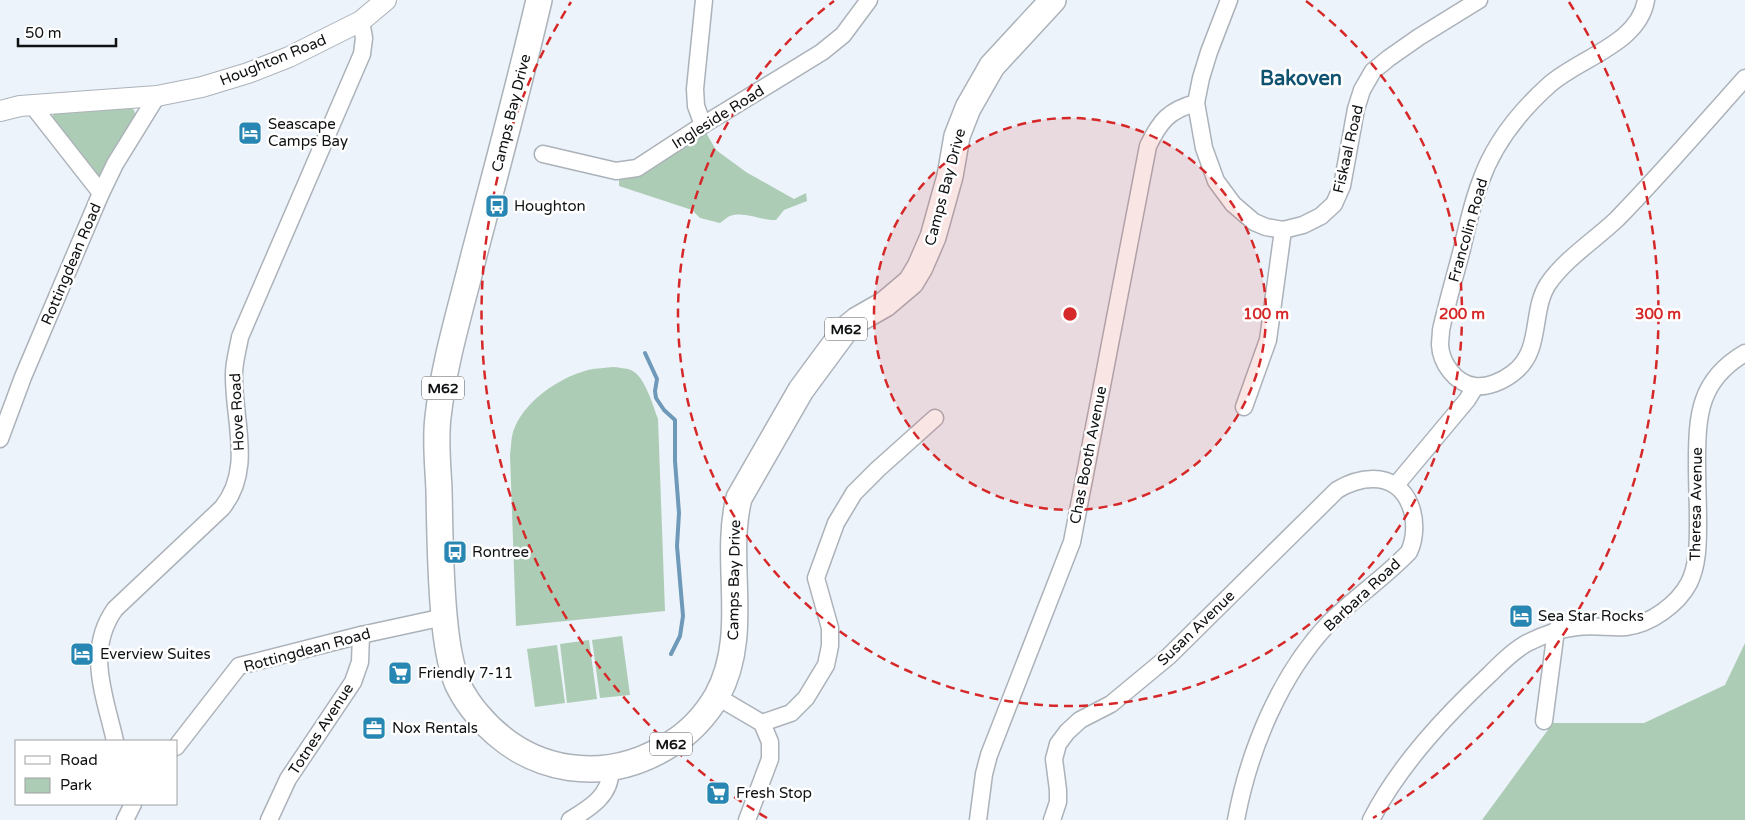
<svg xmlns="http://www.w3.org/2000/svg" width="1745" height="820" font-family="'Varela Round',sans-serif">
  <rect width="100%" height="100%" fill="#ecf3fa"/>
  <g fill="#adccb5">
    <polygon points="130,107 134,110 136,117 101,176 96,176 52,119 54,112"/>
    <path d="M705 131 716 150 746 172 794 199 806 193 807 201 784 210 776 220C761 221 745 211 730 216 727 217 723 221 720 223L700 218 692 210 619 186V176Z"/>
    <path d="M614 367C619 368 626 368 631 370 645 376 653 406 658 419L665 611 516 626 510 455C511 448 511 439 513 432 523 402 558 378 588 370 596 368 606 368 614 367Z"/>
    <polygon points="622,636 630,695 600,698 592,640"/>
    <polygon points="589,640 597,699 567,703 560,644"/>
    <polygon points="1745,643 1745,820 1482,820 1553,723 1644,723 1725,685"/>
    <polygon points="557,645 565,703 535,707 527,649"/>
  </g>
  <g fill="none" stroke-linecap="round" stroke-linejoin="round">
    <polyline stroke="#6e99b8" stroke-width="4" points="645,353 657,379 655,391 656,398 664,410 675,420 675,461 679,513 677,546 683,616 680,636 671,654"/>
    <g stroke="#acb2b9" stroke-width="19">
      <g id="minor">
        <polyline points="1229,0 1209,52 1201,78 1196,103 1204,148 1216,181 1233,204 1254,222 1266,227 1283,230 1303,225 1321,216 1334,204 1342,186 1356,109 1362,90 1373,71 1389,58 1419,37 1479,0"/>
        <path d="M1646 0C1639 44 1579 58 1549 85 1520 111 1493 145 1480 183 1472 204 1467 227 1462 249 1455 276 1447 303 1441 330 1441 335 1440 340 1440 345 1441 363 1455 383 1474 386 1487 388 1503 381 1513 373 1543 351 1530 312 1548 284 1565 259 1595 240 1617 219 1661 174 1703 125 1745 78"/>
        <polyline points="32,105 101,193"/>
        <polyline points="703,125 696,106 695,89 704,0"/>
        <polyline points="543,154 616,171 637,168 703,125 822,52 843,35 869,0"/>
        <polyline points="1244,407 1268,340 1283,230"/>
        <polyline points="0,439 23,377 101,193 115,164 157,96"/>
        <polyline points="1396,485 1467,400 1475,387"/>
        <polyline points="716,696 762,723 770,742 770,759 747,820"/>
        <polyline points="1544,721 1556,630"/>
        <polyline points="762,723 791,713 806,698 826,665 830,646 830,628 816,578 836,523 854,493 878,469 935,418"/>
        <path d="M115 741C105 696 85 651 115 609L222 508C254 469 233 420 234 374 234 362 238 349 240 337L362 54 364 38 361 21"/>
        <polyline points="176,747 239,666 361,635 444,617"/>
        <polyline points="125,820 133,804"/>
        <polyline points="269,820 288,779 353,682 360,662 361,635"/>
        <path d="M570 820C590 808 613 794 610 768"/>
        <path d="M978 820 984 774 989 755 1072 542 1148 146C1160 121 1169 110 1196 103"/>
        <path d="M1052 820 1058 802V790L1054 759 1058 744 1067 732 1080 720 1111 704 1169 656 1337 490C1347 484 1361 479 1373 479 1411 479 1422 524 1409 552 1384 578 1354 598 1329 623 1280 675 1249 750 1236 820"/>
        <path d="M1371 820C1399 765 1445 716 1490 674 1501 663 1513 651 1527 643 1543 635 1559 629 1577 627 1594 625 1610 628 1626 627 1651 624 1678 604 1689 583 1698 565 1698 543 1698 523 1698 503 1697 483 1697 463 1697 415 1699 380 1745 353"/>
      </g>
    </g>
    <g stroke="#acb2b9" stroke-width="22">
      <polyline id="tertiary" points="0,111 20,106 157,96 202,87 248,73 289,57 361,21 386,0"/>
    </g>
    <g stroke="#acb2b9" stroke-width="28">
      <path id="primary" d="M539 0C519 86 496 171 474 255 461 308 444 362 438 417 435 441 438 466 439 490 440 535 440 580 445 625 447 644 450 666 458 685 463 695 470 706 478 715 528 774 605 786 671 744 689 733 706 715 717 696 751 634 723 563 739 498L801 390 846 329 857 320 885 304 911 282 920 267 933 237 950 176 957 136 968 108 992 66 1053 0"/>
    </g>
    <use href="#minor" stroke="#fff" stroke-width="16"/>
    <use href="#tertiary" stroke="#fff" stroke-width="20"/>
    <use href="#primary" stroke="#fff" stroke-width="25"/>
  </g>
  <circle cx="1070" cy="314" r="196" fill="#d62828" fill-opacity=".12"/>
  <g fill="none" stroke="#d62828" stroke-width="2.5" stroke-dasharray="9 6">
    <circle cx="1070" cy="314" r="196"/>
    <path d="M1306 1A392 392 0 1 1 834 1"/>
    <path d="M767 818A588 588 0 0 1 571 2M1569 2A588 588 0 0 1 1373 818"/>
  </g>
  <defs>
    <g id="hotel-square" transform="scale(1.25)"><rect x="-9" y="-9" width="18" height="18" rx="4" fill="#2887b2" stroke="#fff"/><path d="M-6-4.5h1.5V1H6V5H4.5V3h-9V5H-6ZM-4 0a1.8 1.8 0 1 1 3.6 0ZM.5 0V-2.5h3Q6-2.5 6 0Z" fill="#fff"/></g>
    <g id="bus-square" transform="scale(1.25)"><rect x="-9" y="-9" width="18" height="18" rx="4" fill="#2887b2" stroke="#fff"/><path d="M-5-6H5V4H4V6H2V4H-2V6H-4V4H-5ZM-3.5-4V0h7V-4ZM-3.5 1.2v1.5H-2V1.2ZM2 1.2v1.5H3.5V1.2Z" fill="#fff"/></g>
    <g id="supermarket-square" transform="scale(1.25)"><rect x="-9" y="-9" width="18" height="18" rx="4" fill="#2887b2" stroke="#fff"/><path d="M-6-5.5h2.5l.6 2H6L4.5 2H-2.5L-4.4-4H-6ZM-1.5 3.2a1.3 1.3 0 1 0 .1 0ZM3 3.2a1.3 1.3 0 1 0 .1 0Z" fill="#fff"/></g>
    <g id="office-square" transform="scale(1.25)"><rect x="-9" y="-9" width="18" height="18" rx="4" fill="#2887b2" stroke="#fff"/><path d="M-6-3h4V-5.5h4V-3h4V5H-6ZM-1-4.5V-3h2v-1.5ZM-6 0V1H6V0Z" fill="#fff"/></g>
  </defs>
  <g fill-rule="evenodd">
    <use href="#hotel-square" x="250" y="133"/>
    <use href="#bus-square" x="497" y="206"/>
    <use href="#bus-square" x="455" y="552"/>
    <use href="#hotel-square" x="1521" y="616"/>
    <use href="#hotel-square" x="82" y="654"/>
    <use href="#supermarket-square" x="400" y="673"/>
    <use href="#office-square" x="374" y="728"/>
    <use href="#supermarket-square" x="718" y="793"/>
  </g>
  <g text-anchor="middle" stroke-width="5" stroke-linejoin="round" paint-order="stroke">
    <g fill="#fff" stroke="#57585a" stroke-width="1">
      <rect x="825" y="317.5" width="42" height="23" rx="4"/>
      <rect x="422" y="376.5" width="42" height="23" rx="4"/>
      <rect x="650" y="732.5" width="42" height="23" rx="4"/>
    </g>
    <g font-size="14" font-weight="bold" fill="#0f1113">
      <text x="846" y="334">M62</text>
      <text x="443" y="393">M62</text>
      <text x="671" y="749">M62</text>
    </g>
    <g font-size="15" fill="#0f1113" stroke="#fff">
      <text transform="translate(273 60) rotate(-22)" y="5">Houghton Road</text>
      <text transform="translate(511 113) rotate(-76)" y="5">Camps Bay Drive</text>
      <text transform="translate(718 117) rotate(-32)" y="5">Ingleside Road</text>
      <text transform="translate(1348 149) rotate(-77)" y="5">Fiskaal Road</text>
      <text transform="translate(945 187) rotate(-75)" y="5">Camps Bay Drive</text>
      <text transform="translate(1468 230) rotate(-74)" y="5">Francolin Road</text>
      <text transform="translate(71 264) rotate(-67)" y="5">Rottingdean Road</text>
      <text transform="translate(237 412) rotate(-93)" y="5">Hove Road</text>
      <text transform="translate(1088 455) rotate(-79)" y="5">Chas Booth Avenue</text>
      <text transform="translate(1696 504) rotate(-89)" y="5">Theresa Avenue</text>
      <text transform="translate(734 580) rotate(-89)" y="5">Camps Bay Drive</text>
      <text transform="translate(1362 595) rotate(-43)" y="5">Barbara Road</text>
      <text transform="translate(1196 628) rotate(-44)" y="5">Susan Avenue</text>
      <text transform="translate(307 650) rotate(-15)" y="5">Rottingdean Road</text>
      <text transform="translate(321 729) rotate(-57)" y="5">Totnes Avenue</text>
    </g>
    <g font-size="15" fill="#0f1113" stroke="#fff" text-anchor="start">
      <text x="268" y="129">Seascape<tspan x="268" dy="17">Camps Bay</tspan></text>
      <text x="514" y="211">Houghton</text>
      <text x="472" y="557">Rontree</text>
      <text x="1538" y="621">Sea Star Rocks</text>
      <text x="100" y="659">Everview Suites</text>
      <text x="418" y="678">Friendly 7-11</text>
      <text x="392" y="733">Nox Rentals</text>
      <text x="736" y="798">Fresh Stop</text>
    </g>
    <g font-size="20" font-weight="bold" fill="#105371" stroke="#fff">
      <text x="1301" y="85">Bakoven</text>
    </g>
  </g>
  <circle cx="1070" cy="314" r="8" fill="#d62828" stroke="#fff" stroke-width="2.5"/>
  <g font-size="15" text-anchor="middle" font-weight="bold" fill="#d62828" stroke="#fff" stroke-width="5" stroke-linejoin="round" paint-order="stroke">
    <text x="1266" y="319">100 m</text>
    <text x="1462" y="319">200 m</text>
    <text x="1658" y="319">300 m</text>
  </g>
  <rect x="15" y="740" width="162" height="65" fill="#ffffff" stroke="#9fa0a1"/>
  <rect x="25" y="756" width="25" height="8" fill="#ffffff" stroke="#9fa0a1"/>
  <text x="60" y="765" font-size="15" fill="#0f1113">Road</text>
  <rect x="25" y="778" width="25" height="15" fill="#adccb5" stroke="#9fa0a1"/>
  <text x="60" y="790" font-size="15" fill="#0f1113">Park</text>
  <path d="M18 38v8h98v-8" fill="none" stroke="#0f1113" stroke-width="2.5"/>
  <text x="25" y="38" font-size="15" fill="#0f1113" stroke="#ffffff" stroke-width="4" paint-order="stroke">50 m</text>
</svg>
